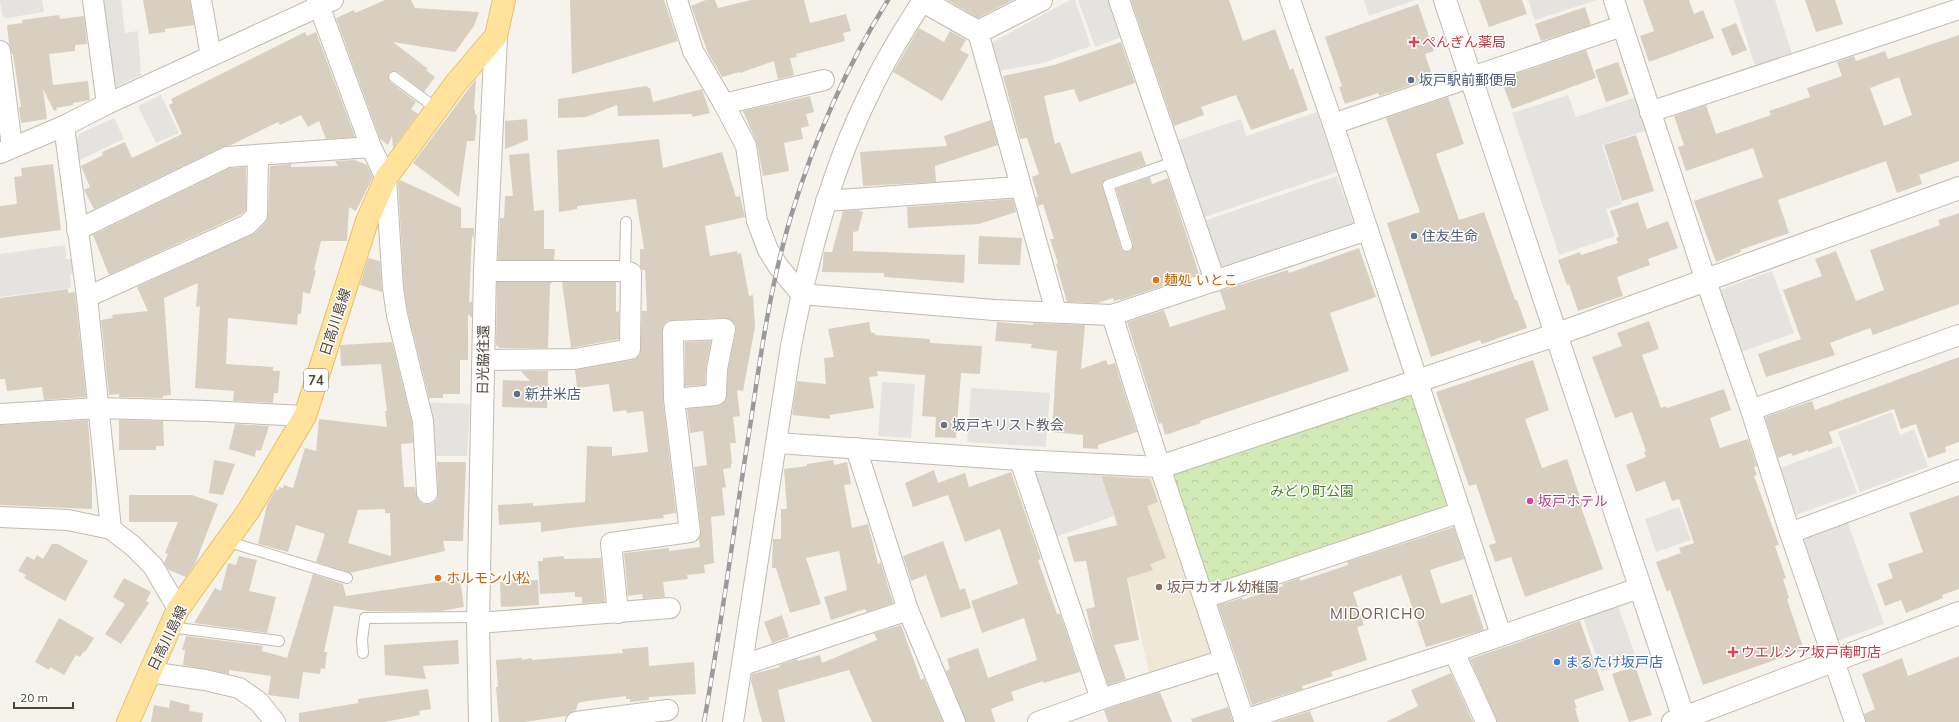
<svg xmlns="http://www.w3.org/2000/svg" width="1959" height="722" font-family="Mulish,'Noto Sans JP',sans-serif">
  <defs>
    <pattern id="forest-crowns" width="20" height="18" patternUnits="userSpaceOnUse"><rect width="20" height="18" fill="#d2eab5"/><path d="M2 6a3 3 0 1 1 6 0M12 15a3 3 0 1 1 6 0" fill="none" stroke="#b6ca9c"/></pattern>
  </defs>
  <rect width="100%" height="100%" fill="#f6f3ec"/>
  <polygon fill="#efe8d6" points="1099,473 1151,478 1212,654 1150,677 1115,521"/>
  <polygon fill="url(#forest-crowns)" points="1412,393 1451,508 1211,589 1173,474"/>
  <g fill="#e5e3e0">
    <polygon points="0,0 42,0 44,12 7,18 2,16"/>
    <polygon points="102,0 121,0 125,33 138,31 141,75 115,87 112,86"/>
    <polygon points="1070,0 1075,0 1091,46 1043,63 998,71 989,44"/>
    <polygon points="1078,0 1109,0 1122,37 1095,47"/>
    <polygon points="1364,0 1415,0 1369,16"/>
    <polygon points="1528,0 1597,0 1535,20"/>
    <polygon points="1734,0 1775,0 1792,54 1755,66"/>
    <polygon points="161,95 179,133 156,143 138,106"/>
    <polygon points="1568,95 1576,117 1636,97 1647,130 1602,145 1622,204 1606,209 1615,236 1559,255 1512,113"/>
    <polygon points="1317,112 1337,172 1202,218 1176,141 1241,119 1246,136"/>
    <polygon points="114,118 124,139 78,161 75,143 79,134"/>
    <polygon points="1337,176 1354,224 1221,270 1204,221"/>
    <polygon points="65,245 66,259 73,259 75,274 70,274 71,288 0,297 0,254"/>
    <polygon points="1772,271 1794,333 1741,352 1719,290"/>
    <polygon points="882,382 915,384 911,438 878,436"/>
    <polygon points="971,388 1050,393 1046,447 967,442"/>
    <polygon points="423,402 470,404 467,456 432,456"/>
    <polygon points="1892,412 1900,435 1914,429 1928,467 1860,492 1838,432"/>
    <polygon points="1840,446 1857,493 1796,515 1780,468"/>
    <polygon points="1033,473 1099,473 1114,516 1053,538"/>
    <polygon points="1679,507 1691,540 1656,552 1645,519"/>
    <polygon points="1847,521 1884,624 1837,641 1800,538"/>
    <polygon points="1618,606 1637,660 1602,672 1583,618"/>
  </g>
  <g fill="#d8cfc1" fill-rule="evenodd">
    <polygon points="143,0 190,0 194,25 165,29 165,32 149,34"/>
    <polygon points="385,0 411,0 415,8 479,12 474,26 455,52 393,42 428,69 426,70 435,77 424,92 398,72 392,71 389,73 388,77 390,82 416,102 411,109 418,114 393,148 392,136 388,145 380,139 336,18 354,10 355,13"/>
    <polygon points="570,0 664,0 678,41 572,74"/>
    <polygon points="706,0 715,0 718,8 751,0 804,0 810,23 846,14 851,31 843,33 845,41 796,54 797,57 790,58 794,75 778,79 774,61 740,73 739,72 722,77 708,53 691,6"/>
    <polygon points="947,0 1013,0 978,18"/>
    <polygon points="1131,0 1229,0 1243,41 1275,29 1290,70 1293,68 1308,110 1251,130 1236,95 1201,107 1204,115 1174,126"/>
    <polygon points="1479,0 1522,0 1527,14 1489,27"/>
    <polygon points="1643,0 1689,0 1694,14 1703,10 1714,38 1649,62 1640,36 1654,31"/>
    <polygon points="1805,0 1835,0 1843,24 1816,32"/>
    <polygon points="1418,4 1434,51 1425,54 1433,78 1379,96 1378,93 1345,104 1339,87 1342,86 1325,37"/>
    <polygon points="1585,7 1591,25 1541,41 1535,24"/>
    <polygon points="59,15 60,19 84,16 87,44 75,45 75,51 49,54 53,85 88,81 90,100 73,103 73,105 56,108 57,110 54,111 43,89 47,119 21,123 19,107 21,107 13,54 12,54 9,44 7,25 23,23 22,20"/>
    <polygon points="1736,23 1747,50 1732,56 1721,29"/>
    <polygon points="919,28 944,42 950,31 966,40 960,50 969,55 942,101 893,72"/>
    <polygon points="305,32 307,36 316,32 355,137 326,139 319,121 308,127 301,115 280,125 278,122 231,145 222,147 94,209 84,190 90,187 81,166 103,155 102,152 125,142 132,158 182,134 169,105 173,103 171,99"/>
    <path d="M1959 35V161L1919 175 1922 184 1897 193 1886 161 1778 200 1789 233 1740 250 1741 252 1716 262 1694 201 1763 177 1753 148 1686 171 1678 147 1684 145 1674 116 1706 105 1716 134 1771 115 1769 111 1810 97 1807 88 1842 76 1837 62 1854 56 1856 61 1885 51 1888 59ZM1899 77 1912 115 1884 126 1870 88Z"/>
    <polygon points="1121,42 1135,83 1079,102 1074,89 1044,96 1055,144 1060,142 1071,174 1141,151 1146,165 1106,179 1102,184 1121,248 1123,251 1129,252 1132,250 1133,244 1116,189 1150,177 1152,184 1168,178 1199,274 1120,300 1120,299 1114,301 1113,298 1098,303 1067,302 1056,264 1058,263 1050,239 1054,239 1043,204 1038,206 1036,197 1038,197 1032,177 1039,174 1027,138 1020,139 1003,76 1054,65"/>
    <polygon points="1586,50 1596,78 1512,109 1501,79"/>
    <polygon points="1618,62 1629,94 1606,102 1595,70"/>
    <polygon points="476,79 474,110 475,110 475,114 477,115 475,141 467,141 459,197 413,163"/>
    <polygon points="647,86 648,88 650,88 653,102 702,89 710,113 692,117 692,114 618,116 617,105 586,117 558,118 558,99"/>
    <polygon points="810,96 814,112 806,114 809,126 801,128 803,139 784,143 789,171 763,176 757,144 743,111"/>
    <polygon points="1448,97 1464,144 1436,154 1459,220 1484,212 1515,300 1517,300 1527,328 1482,344 1480,340 1431,357 1387,223 1420,212 1386,118"/>
    <polygon points="527,119 528,140 505,149 505,121"/>
    <polygon points="991,120 998,145 935,166 936,182 863,186 860,152 947,146 944,136"/>
    <polygon points="1636,135 1654,191 1622,201 1604,145"/>
    <polygon points="659,139 663,168 722,152 736,197 740,196 745,217 705,226 710,256 737,251 738,254 741,253 749,296 753,295 755,327 743,391 737,390 740,416 733,417 736,443 730,443 732,464 731,464 731,468 723,469 726,487 722,488 725,515 711,517 714,563 704,565 705,573 687,575 688,579 663,582 665,597 643,599 642,594 628,596 624,553 669,548 669,551 700,547 699,539 701,531 694,467 707,465 703,431 690,433 687,409 717,406 726,400 728,370 736,331 736,325 731,320 725,318 673,320 667,321 663,326 663,400 676,513 663,515 664,518 578,527 541,532 541,522 499,525 498,505 533,503 533,506 585,502 587,446 612,447 612,456 648,452 643,411 627,413 626,410 613,412 609,384 577,388 575,370 632,360 640,354 642,311 647,311 645,270 642,270 640,267 640,249 644,249 636,199 577,206 577,209 559,212 557,150"/>
    <polygon points="529,153 534,211 544,210 544,249 555,249 554,260 498,260 500,218 504,218 505,196 513,196 509,155"/>
    <polygon points="355,160 367,165 373,177 356,211 349,207 347,241 321,241 314,270 316,270 310,294 303,292 301,314 298,314 297,325 228,318 226,364 273,367 273,371 280,371 278,393 274,393 273,403 233,401 234,391 195,388 200,306 196,307 198,283 164,298 171,395 163,396 163,398 119,397 119,394 109,395 101,320 113,318 112,315 148,311 137,287 255,233 265,223 268,216 270,166 291,164 291,167 338,166 335,161"/>
    <polygon points="53,164 61,230 0,238 0,206 17,204 14,177 22,176 21,168"/>
    <polygon points="246,167 246,210 240,215 109,275 93,235 230,168"/>
    <polygon points="400,180 461,208 461,228 474,228 474,238 472,235 469,303 472,301 472,318 468,314 468,360 460,360 460,394 443,394 443,398 429,398 408,313 404,287 398,183"/>
    <polygon points="1013,199 1016,212 979,224 908,228 907,207"/>
    <polygon points="1638,202 1647,229 1668,221 1678,248 1648,259 1650,265 1617,277 1623,296 1578,311 1569,284 1567,285 1558,260 1580,252 1581,255 1618,243 1616,238 1619,237 1610,211"/>
    <polygon points="858,210 863,212 858,231 853,232 853,251 965,255 964,283 884,277 884,273 822,272 824,252 832,252 843,211"/>
    <polygon points="1959,213 1959,304 1873,335 1870,328 1830,343 1835,355 1766,377 1758,354 1801,339 1783,290 1822,276 1815,259 1836,251 1856,301 1884,290 1870,250 1940,225 1938,220"/>
    <polygon points="979,236 1022,238 1020,265 978,264"/>
    <polygon points="1359,248 1376,297 1330,313 1349,371 1200,421 1201,423 1165,435 1162,423 1159,424 1127,322 1164,310 1170,327 1226,309 1220,291 1288,270 1289,273"/>
    <polygon points="368,258 380,261 382,292 360,285"/>
    <polygon points="497,282 553,282 550,284 548,348 500,348 496,345"/>
    <polygon points="562,282 616,282 616,312 619,311 619,339 571,348"/>
    <polygon points="68,289 68,293 75,292 86,397 44,400 42,387 7,391 5,379 0,379 0,298"/>
    <polygon points="1649,321 1659,349 1642,355 1661,408 1666,406 1667,408 1724,389 1731,410 1710,418 1720,448 1748,439 1757,466 1754,467 1757,475 1754,476 1779,545 1775,546 1786,578 1783,579 1789,598 1787,599 1804,650 1703,685 1670,590 1667,592 1656,562 1681,553 1679,548 1694,543 1679,499 1672,501 1665,481 1636,492 1626,465 1646,457 1644,452 1646,451 1632,412 1615,418 1592,357 1622,346 1617,333"/>
    <polygon points="869,322 871,333 875,333 875,335 930,339 930,343 982,346 980,374 961,373 956,438 935,437 936,417 922,416 925,375 877,371 878,376 869,377 874,408 830,415 830,419 792,415 797,381 826,384 824,358 834,357 828,329"/>
    <polygon points="997,322 1033,325 1033,323 1085,325 1081,369 1106,360 1108,365 1115,363 1137,432 1098,445 1098,449 1083,448 1083,435 1052,432 1057,351 1031,348 1032,344 995,341"/>
    <polygon points="711,341 706,367 705,385 685,386 685,342"/>
    <path d="M392 342 412 423 413 443 401 444 404 487H415L417 499 421 503 427 504 433 503 437 499 438 493 437 462H466L463 541H443L445 551 350 573 316 562 325 534 296 525 288 552 258 544 267 505 276 489 279 490V487L283 488 284 485 293 488 305 448 316 451 319 419 387 427 385 411H387L381 364 341 366 340 346 341 345ZM385 509V513H390L391 556 348 543 358 510Z"/>
    <polygon points="1959,357 1959,442 1945,447 1946,452 1928,458 1916,424 1901,429 1894,409 1829,432 1833,443 1808,452 1808,450 1793,456 1791,453 1778,458 1765,417 1812,401 1815,410"/>
    <polygon points="1533,360 1549,410 1525,419 1542,468 1567,459 1583,506 1581,507 1603,569 1525,597 1511,557 1495,562 1489,545 1496,543 1476,484 1469,486 1436,392"/>
    <polygon points="521,371 548,371 547,408 502,407 503,380 530,381"/>
    <polygon points="88,420 92,478 92,509 0,505 0,425"/>
    <polygon points="119,420 163,421 164,446 156,446 156,450 119,450"/>
    <polygon points="235,424 269,426 261,451 256,450 255,457 229,449"/>
    <polygon points="214,460 235,464 223,495 209,493"/>
    <polygon points="833,460 834,465 847,462 851,484 844,485 852,528 868,524 878,564 881,563 893,603 867,612 865,609 831,620 824,597 847,590 839,551 806,558 821,604 790,613 776,568 772,568 773,539 781,539 781,509 787,509 784,469 807,466 807,464"/>
    <polygon points="934,470 938,483 965,473 969,487 1011,472 1041,559 1038,560 1057,614 1060,614 1080,672 1043,683 1043,681 1011,692 1014,700 991,709 995,722 966,722 946,671 950,669 947,659 978,648 988,678 1037,660 1024,618 982,633 971,601 1018,584 1000,529 965,542 948,495 913,507 905,483"/>
    <polygon points="1101,476 1150,479 1158,502 1147,506 1166,558 1150,564 1153,570 1127,578 1139,640 1114,645 1126,679 1108,685 1095,647 1086,609 1095,607 1086,561 1074,562 1067,537 1118,525"/>
    <polygon points="129,495 192,495 218,504 195,564 186,577 169,570 164,563 168,554 165,553 178,522 129,522"/>
    <polygon points="1959,495 1959,589 1942,595 1943,598 1906,613 1901,600 1885,606 1877,584 1893,578 1888,564 1923,552 1909,513"/>
    <polygon points="1454,527 1464,559 1430,570 1441,604 1472,594 1484,630 1426,647 1401,575 1353,592 1364,625 1357,627 1367,660 1331,672 1333,676 1302,686 1303,689 1252,705 1218,605 1242,598 1243,600 1283,586 1282,584 1300,578 1300,581 1348,565 1347,562"/>
    <polygon points="943,541 960,590 965,588 971,608 941,618 926,575 911,581 903,556"/>
    <polygon points="52,544 58,544 88,561 65,601 24,578 26,575 18,571 27,556 34,560 37,555 43,559"/>
    <polygon points="239,556 257,560 249,591 276,597 267,633 194,623 215,588 221,591 228,563 236,565"/>
    <polygon points="564,556 564,559 601,558 605,602 582,603 582,597 575,597 575,592 540,594 538,561 543,561 543,558"/>
    <polygon points="313,574 343,584 346,596 460,579 464,607 441,611 369,611 334,606 324,652 327,652 325,669 321,668 320,674 303,672 299,699 268,695 271,676 229,670 229,674 183,665 185,650 182,650 186,636 263,646 262,651 287,658"/>
    <polygon points="124,578 151,592 146,601 149,603 121,644 105,634 125,604 113,597"/>
    <polygon points="538,580 539,605 501,607 500,582"/>
    <polygon points="782,615 789,637 772,643 764,622"/>
    <polygon points="59,618 94,638 85,652 84,651 80,657 76,655 64,675 50,667 49,670 35,662"/>
    <polygon points="1580,621 1604,690 1574,700 1577,708 1575,708 1579,722 1497,722 1470,659"/>
    <polygon points="901,625 921,680 924,678 943,722 872,722 849,670 778,690 785,722 762,722 751,681 752,674 780,667 779,665 797,659 798,661 820,655 822,663 877,640 874,633"/>
    <polygon points="458,640 459,664 423,666 426,679 385,675 384,645"/>
    <polygon points="648,647 649,666 694,662 696,694 649,697 649,700 630,702 630,699 626,699 626,696 587,701 578,703 576,710 569,713 566,716 524,722 499,722 496,687 498,687 496,660 522,658 522,660 531,658 532,660 623,653 622,649"/>
    <polygon points="1959,656 1959,722 1866,722 1864,714 1875,709 1862,674 1902,658 1908,676"/>
    <polygon points="1635,666 1652,715 1629,722 1612,674"/>
    <polygon points="1451,673 1473,722 1386,722 1418,706 1411,690"/>
    <polygon points="428,689 431,709 419,711 420,715 385,722 299,722 299,713 358,703 358,699"/>
    <polygon points="1160,692 1172,722 1108,722 1104,710"/>
    <polygon points="170,700 190,705 189,711 203,713 202,722 151,722 154,705 169,708"/>
    <polygon points="1228,707 1233,722 1192,722 1191,719"/>
    <polygon points="1310,711 1314,722 1275,722"/>
  </g>
  <g fill="none" stroke-linecap="round" stroke-linejoin="round">
    <g stroke="#c2bbae" stroke-width="12">
      <g id="service">
        <polyline points="394,77 437,109"/>
        <polyline points="1127,246 1108,185 1174,162"/>
        <polyline points="625,271 626,222"/>
        <polyline points="226,541 347,578"/>
        <polyline points="170,627 279,641"/>
        <polyline points="363,653 362,640 365,618 478,617"/>
      </g>
    </g>
    <g stroke="#c2bbae" stroke-width="22">
      <g id="minor">
        <polyline points="93,0 107,104"/>
        <polyline points="201,0 211,56"/>
        <polyline points="317,0 371,147 386,178 393,288 397,315 423,421 427,493"/>
        <polyline points="677,0 693,51 724,104 746,146 757,221 768,250 778,266 801,294 994,310 1112,315 1367,230"/>
        <polyline points="1119,0 1215,281"/>
        <polyline points="1290,0 1333,124 1501,635"/>
        <polyline points="1614,0 1706,281 1751,410 1790,533 1855,722"/>
        <polyline points="978,32 1056,312"/>
        <polyline points="0,51 12,147"/>
        <polyline points="724,104 824,80"/>
        <polyline points="1650,112 1959,9"/>
        <polyline points="1333,124 1622,26"/>
        <polyline points="64,126 87,297 111,529"/>
        <polyline points="0,153 64,126 107,104 333,0"/>
        <polyline points="826,201 1020,187"/>
        <polyline points="77,230 227,157 371,147"/>
        <polyline points="87,297 247,225 257,215 258,155"/>
        <polyline points="1112,315 1160,467 1245,722"/>
        <polyline points="483,360 575,359 630,349 631,273 625,271 485,271"/>
        <polyline points="1751,410 1959,335"/>
        <polyline points="0,414 98,408 207,411 305,416"/>
        <polyline points="777,443 1020,460 1160,467"/>
        <polyline points="856,448 908,610 955,722"/>
        <polyline points="1020,460 1101,699"/>
        <polyline points="0,517 68,520 111,529 133,546 153,566 178,609"/>
        <polyline points="1790,533 1959,470"/>
        <polyline points="1204,598 1461,512"/>
        <polyline points="618,613 611,543 690,532 674,399 673,331 725,329 717,369 716,395 674,399"/>
        <polyline points="478,623 670,608"/>
        <polyline points="1454,652 1486,722"/>
        <polyline points="743,665 908,610"/>
        <polyline points="149,672 205,680 239,688 259,702 275,722"/>
        <polyline points="1244,720 1454,652 1639,588"/>
        <polyline points="576,722 668,710"/>
        <path d="M733 722 791 346C808 259 830 172 870 92 885 60 904 30 923 0"/>
        <polyline points="1038,722 1101,699 1224,660"/>
      </g>
    </g>
    <g stroke="#c2bbae" stroke-width="24">
      <g id="tertiary">
        <polyline points="1445,0 1685,722"/>
        <polyline points="923,1 978,32 1041,0"/>
        <polyline points="1160,467 1555,335 1959,188"/>
        <polyline points="480,722 478,623 485,271 496,36"/>
        <polyline points="1673,722 1959,613"/>
      </g>
    </g>
    <g stroke="#e6c16a" stroke-width="24">
      <polyline id="primary" points="128,722 178,609 249,510 305,416 367,221 386,178 456,83 496,36 504,0"/>
    </g>
    <use href="#service" stroke="#fff" stroke-width="10"/>
    <use href="#minor" stroke="#fff" stroke-width="20"/>
    <use href="#tertiary" stroke="#fff" stroke-width="22"/>
    <use href="#primary" stroke="#ffe39c" stroke-width="22"/>
    <g stroke="#9a9a9a" stroke-width="4.5">
      <path id="rail" d="M704 722C722 622 735 520 751 420 761 351 771 283 791 216 814 140 846 67 888 0"/>
    </g>
    <use href="#rail" stroke="#fff" stroke-width="3" stroke-dasharray="9" stroke-linecap="butt"/>
  </g>
  <g fill="#e0444e" stroke="#fff" stroke-width="1.5">
    <path d="M1412 36h4v4h4v4h-4v4h-4v-4h-4v-4h4z"/>
    <path d="M1731 646h4v4h4v4h-4v4h-4v-4h-4v-4h4z"/>
  </g>
  <g fill="#5c6f8a" stroke="#fff" stroke-width="1.5">
    <circle cx="1411" cy="80" r="4"/>
    <circle cx="1414" cy="236" r="4"/>
    <circle cx="517" cy="394" r="4"/>
  </g>
  <g fill="#e8710a" stroke="#fff" stroke-width="1.5">
    <circle cx="1156" cy="280" r="4"/>
    <circle cx="438" cy="578" r="4"/>
  </g>
  <circle fill="#6b7280" stroke="#fff" stroke-width="1.5" cx="944" cy="425" r="4"/>
  <circle fill="#d1479c" stroke="#fff" stroke-width="1.5" cx="1530" cy="501" r="4"/>
  <circle fill="#8d6e63" stroke="#fff" stroke-width="1.5" cx="1159" cy="587" r="4"/>
  <circle fill="#3f7fe0" stroke="#fff" stroke-width="1.5" cx="1557" cy="662" r="4"/>
  <g text-anchor="middle" stroke-width="3" stroke-linejoin="round" paint-order="stroke">
    <rect fill="#fff" stroke="#817c74" stroke-width="1" x="304" y="369" width="24" height="22" rx="3"/>
    <g font-size="13" font-weight="bold" fill="#4b4439">
      <text x="316" y="385">74</text>
    </g>
    <g font-size="14" fill="#be3a42" stroke="#fff" text-anchor="start">
      <text x="1422" y="47">ぺんぎん薬局</text>
      <text x="1741" y="657">ウエルシア坂戸南町店</text>
    </g>
    <g font-size="14" fill="#4e5e75" stroke="#fff" text-anchor="start">
      <text x="1419" y="85">坂戸駅前郵便局</text>
      <text x="1422" y="241">住友生命</text>
      <text x="525" y="399">新井米店</text>
    </g>
    <g font-size="14" fill="#c56008" stroke="#fff" text-anchor="start">
      <text x="1164" y="285">麺処 いとこ</text>
      <text x="446" y="583">ホルモン小松</text>
    </g>
    <g font-size="14" fill="#4b4439" stroke="#fff">
      <text transform="translate(335 322) rotate(-72)" y="5">日高川島線</text>
      <text transform="translate(483 360) rotate(-89)" y="5">日光脇往還</text>
      <text transform="translate(167 638) rotate(-64)" y="5">日高川島線</text>
    </g>
    <g font-size="14" fill="#5b616d" stroke="#fff" text-anchor="start">
      <text x="952" y="430">坂戸キリスト教会</text>
    </g>
    <g font-size="14" fill="#4a7f2a" stroke="#fff">
      <text x="1312" y="496">みどり町公園</text>
    </g>
    <g font-size="14" fill="#b23c85" stroke="#fff" text-anchor="start">
      <text x="1538" y="506">坂戸ホテル</text>
    </g>
    <g font-size="14" fill="#785e54" stroke="#fff" text-anchor="start">
      <text x="1167" y="592">坂戸カオル幼稚園</text>
    </g>
    <g font-size="14" fill="#366cbe" stroke="#fff" text-anchor="start">
      <text x="1565" y="667">まるたけ坂戸店</text>
    </g>
    <g font-size="15" letter-spacing="1" fill="#6e6250" stroke="#fff">
      <text x="1378" y="619">MIDORICHO</text>
    </g>
  </g>
  <path d="M14 702v6h59v-6" fill="none" stroke="#4b4439" stroke-width="2"/>
  <text x="20" y="702" font-size="12" fill="#4b4439" stroke="#ffffff" stroke-width="3" paint-order="stroke">20 m</text>
</svg>
